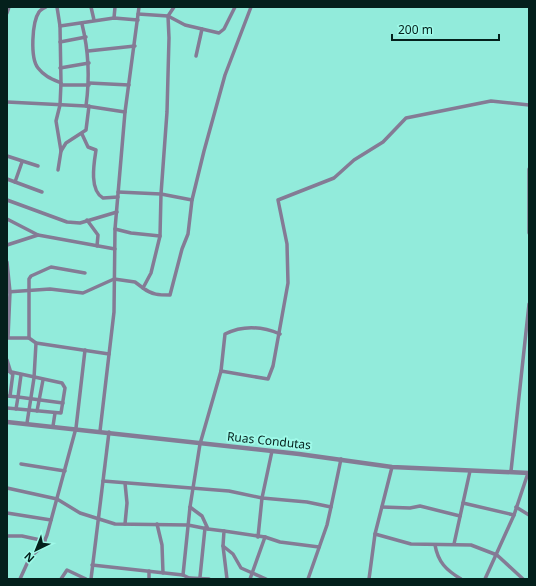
<svg xmlns="http://www.w3.org/2000/svg" width="536" height="586" font-family="'Noto Sans',sans-serif">
  <rect width="100%" height="100%" fill="#92ebdb"/>
  <g fill="none" stroke-linecap="round" stroke-linejoin="round">
    <g stroke="#847b95" stroke-width="3.5">
      <path d="M46 7C44 8 40 10 39 12 32 22 30 58 38 68 44 76 52 79 61 83"/>
      <polyline points="57,7 60,26 61,83 60,105 56,121 61,151 58,170"/>
      <polyline points="91,7 94,20"/>
      <path d="M174 7 168 16 169 38 167 112 161 194 160 236 151 273 143 288C152 295 159 295 170 295L182 249 188 234 192 200 204 151 225 75 251 7"/>
      <polyline points="7,13 9,7"/>
      <polyline points="138,14 168,16 185,25 219,33 224,29 235,7"/>
      <polyline points="114,18 115,7"/>
      <path d="M82 24C89 52 90 77 86 106"/>
      <polyline points="60,26 114,18 138,20"/>
      <polyline points="60,42 86,37"/>
      <polyline points="88,51 135,46"/>
      <polyline points="196,56 202,29"/>
      <polyline points="60,68 89,63"/>
      <polyline points="89,83 129,85"/>
      <polyline points="61,85 89,85"/>
      <polyline points="7,102 86,106 125,112"/>
      <path d="M82 134 88 147 96 150C94 163 89 190 103 198L118 197"/>
      <polyline points="61,151 66,143 86,130 89,106"/>
      <polyline points="7,156 38,166"/>
      <polyline points="529,169 529,233"/>
      <polyline points="7,179 42,192"/>
      <polyline points="15,182 22,162"/>
      <polyline points="118,192 161,194 192,200"/>
      <polyline points="7,200 67,222 80,223 117,212"/>
      <polyline points="7,219 38,235 115,249"/>
      <polyline points="87,220 98,235 97,246"/>
      <polyline points="115,229 131,233 160,236"/>
      <polyline points="7,245 38,235"/>
      <polyline points="7,262 10,292 8,338 29,338 36,343 109,354"/>
      <polyline points="7,292 50,289 83,293 114,279 135,282 143,288"/>
      <polyline points="29,338 29,279 31,276 51,267 85,273"/>
      <polyline points="7,360 11,373"/>
      <polyline points="7,371 62,383 65,388 61,413 7,408"/>
      <path d="M221 371 225 334C243 325 261 326 280 334"/>
      <polyline points="7,396 18,397 21,375"/>
      <polyline points="10,396 13,373"/>
      <polyline points="16,409 18,397 63,403"/>
      <polyline points="37,411 43,380"/>
      <polyline points="27,423 34,378 36,343"/>
      <polyline points="53,426 55,413"/>
      <polyline points="100,431 114,312 115,229 125,112 139,7"/>
      <polyline points="21,464 65,471"/>
      <polyline points="511,471 529,304"/>
      <polyline points="103,481 229,491 262,498 307,502 331,507 341,459"/>
      <polyline points="125,483 127,503 125,524"/>
      <polyline points="7,488 57,499 80,513 115,524 188,525 208,529"/>
      <polyline points="463,503 514,515"/>
      <polyline points="190,507 202,516 208,529 224,531 223,546 233,554 241,568 266,579"/>
      <polyline points="382,507 410,508 420,506 460,516"/>
      <polyline points="516,507 529,515"/>
      <polyline points="7,513 51,520"/>
      <polyline points="157,524 162,545 163,573"/>
      <polyline points="224,531 265,537 280,542 319,547"/>
      <polyline points="375,534 411,544 471,545 497,555 523,579"/>
      <polyline points="7,536 22,536 45,541"/>
      <polyline points="258,537 262,498 272,451"/>
      <polyline points="454,544 470,471"/>
      <path d="M435 545C438 562 446 570 461 579"/>
      <polyline points="223,546 227,579"/>
      <polyline points="92,565 183,575"/>
      <polyline points="200,577 205,528"/>
      <polyline points="190,578 209,579"/>
      <polyline points="20,579 30,557 42,547 47,535 76,428 85,350"/>
      <polyline points="61,579 67,570 86,579"/>
      <polyline points="91,579 109,432"/>
      <polyline points="149,579 149,571"/>
      <polyline points="191,579 183,575 190,507 200,444 221,371 268,379 273,366 288,283 287,244 278,200 334,178 354,160 383,142 406,118 491,101 529,105"/>
      <polyline points="250,579 265,537"/>
      <polyline points="308,579 327,525 331,507"/>
      <polyline points="369,579 375,534 392,467"/>
      <polyline points="485,579 514,515 528,473"/>
    </g>
    <polyline stroke="#847b95" stroke-width="4.5" points="7,422 299,454 392,467 529,473"/>
  </g>
  <g text-anchor="middle" stroke-width="4" stroke-linejoin="round" paint-order="stroke">
    <g font-size="12" fill="#04201c" stroke="#9ff9e8">
      <text transform="translate(269 441) rotate(6)" y="4">Ruas Condutas</text>
    </g>
  </g>
  <rect width="536" height="586" fill="none" stroke="#04201c" stroke-width="16"/>
  <g transform="translate(36 550) rotate(223)" stroke="#9ff9e8" stroke-width="3" paint-order="stroke">
  <path d="M0-3L7 15L0 10L-7 15Z" fill="#04201c"/>
  <text y="-6" font-size="11" font-weight="bold" text-anchor="middle" fill="#04201c">N</text>
  </g>
  <path d="M392 34v6h107v-6" fill="none" stroke="#04201c" stroke-width="2"/>
  <text x="398" y="34" font-size="12" fill="#04201c" stroke="#9ff9e8" stroke-width="3" paint-order="stroke">200 m</text>
</svg>
